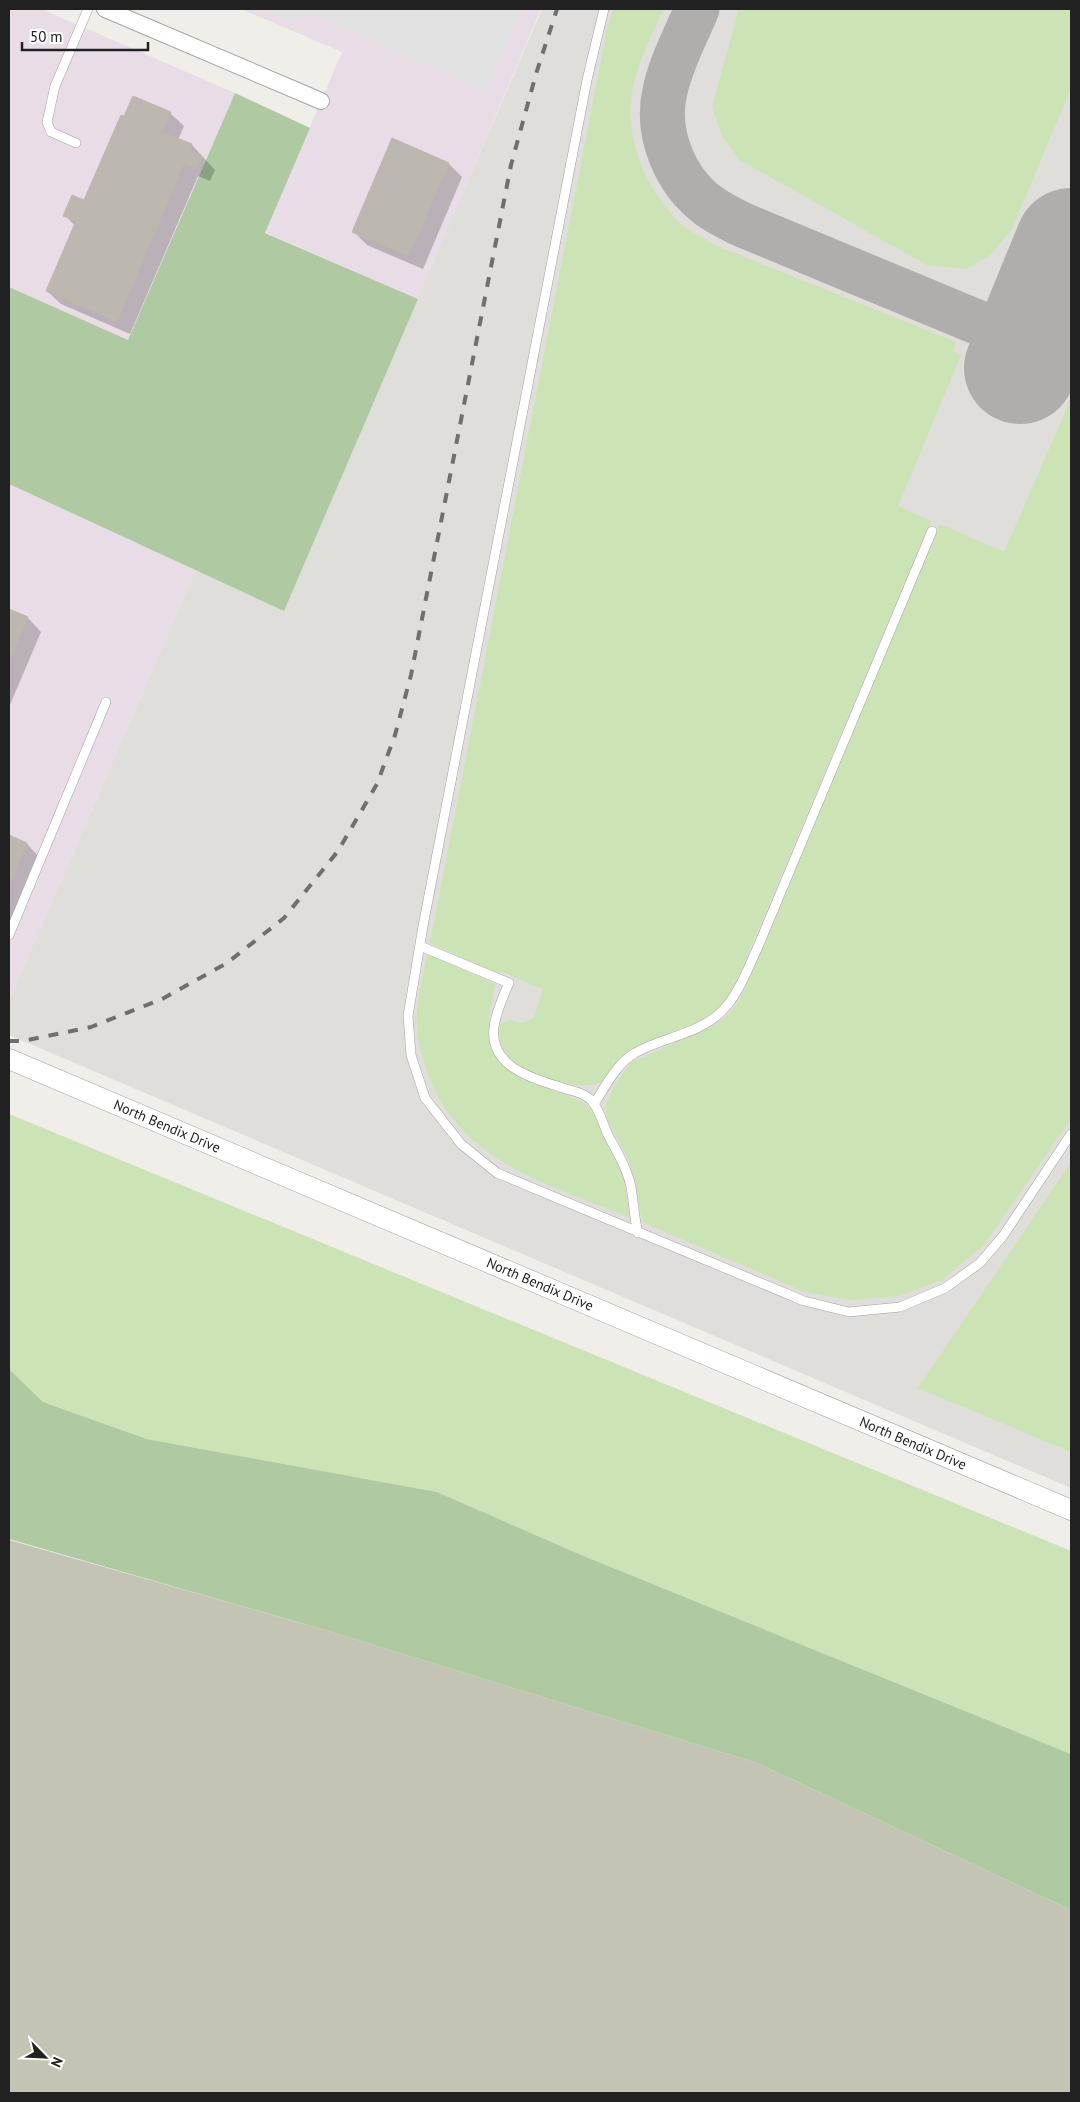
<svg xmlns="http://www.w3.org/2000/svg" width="1080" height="2102" font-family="'PT Sans',sans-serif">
  <rect width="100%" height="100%" fill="#f0eee9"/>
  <g fill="#e8dce6">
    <polygon points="9,9 41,9 235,93 128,340 9,287"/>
    <polygon points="241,9 541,9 418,299 265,232 342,52"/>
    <polygon points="9,484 196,570 9,1001"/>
  </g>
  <polygon fill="#dfdeda" points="542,9 1071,9 1071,1488 9,1035 9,1001 196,570 284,610"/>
  <polygon fill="#c4c4b5" points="9,1540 318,1628 757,1763 1071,1910 1071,2093 9,2093"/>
  <g fill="#cce3b6">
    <path d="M613 9H663C653 33 640 58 634 83 622 134 644 187 680 223 689 232 704 238 715 245L956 342 953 351 961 355 898 506 931 521 739 975C735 983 732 991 727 998 704 1031 658 1032 627 1052 617 1059 613 1075 603 1081 581 1095 514 1072 503 1050 499 1041 499 1032 501 1024L509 1020 522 1023 534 1018 543 989 502 972 498 974 430 943 607 29Z"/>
    <polygon points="739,9 1071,9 1071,88 1012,229 991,254 966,269 927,265 740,160 722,136 712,107"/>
    <polygon points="1070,401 1071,401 1071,1119 984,1245 942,1280 899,1296 852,1300 805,1292 642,1222 636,1185 628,1158 606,1117 606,1105 614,1086 630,1063 714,1025 729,1014 742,995 940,524 1004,552"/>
    <path d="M427 956H433L495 984 489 1018 490 1048 503 1065 523 1079 577 1099 586 1104 595 1116 623 1175 630 1218C549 1184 460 1163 427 1072 423 1059 418 1044 417 1031 415 1006 422 981 427 956Z"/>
    <polygon points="9,1114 1071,1551 1071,1754 579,1554 437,1492 147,1439 43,1402 9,1369"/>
    <polygon points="1071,1162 1071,1452 918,1388"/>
  </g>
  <g fill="#afcaa3">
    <polygon points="235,93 310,128 265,233 418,299 284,611 9,484 9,287 128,340"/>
    <polygon points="9,1369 43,1402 147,1439 437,1492 579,1554 1071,1754 1071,1910 757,1763 318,1628 9,1539"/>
  </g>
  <polygon fill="#e1e1e1" points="265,9 521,9 486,91 318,16 305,15 290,20"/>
  <g fill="#0003">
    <polygon points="170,113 184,126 178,140 192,145 215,170 210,181 198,176 130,334 61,304 47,291 75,226 65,215 84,202"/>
    <polygon points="393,140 449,164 462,177 423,269 367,245 354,232"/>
    <polygon points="9,610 28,618 41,632 9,707"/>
    <polygon points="9,836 27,844 40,858 9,930"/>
  </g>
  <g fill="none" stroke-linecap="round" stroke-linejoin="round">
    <g stroke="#b0aeac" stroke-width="45">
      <path d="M697 9C686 35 671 63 665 91 655 133 675 181 709 206 720 214 731 219 743 225L1030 344"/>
      <polyline points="1035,331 1071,347"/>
    </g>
    <polyline stroke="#b0aeac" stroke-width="112" points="1020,368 1071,244"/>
  </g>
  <g fill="#bdb7b2" stroke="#c0b6ad">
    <polygon points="133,96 171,112 162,132 192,144 190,150 202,156 197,169 184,163 117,322 46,291 76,221 63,216 72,195 84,200 121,115 124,116"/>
    <polygon points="392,138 449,163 409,256 352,232"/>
    <polygon points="9,609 28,617 9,662"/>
    <polygon points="9,835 27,843 9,886"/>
  </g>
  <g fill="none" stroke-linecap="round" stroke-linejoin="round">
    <g stroke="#a2a2a2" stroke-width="10">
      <g id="service">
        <polyline points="604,9 587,80 423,926 408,1016 411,1055 425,1098 461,1144 497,1173 804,1301 849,1312 900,1307 945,1288 980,1263 1003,1236 1071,1134"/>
        <polyline points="76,143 51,132 47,122 55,86 88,9"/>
        <polyline points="9,935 106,702"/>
        <path d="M420 946 509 983C503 997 496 1012 494 1027 489 1066 531 1078 560 1087 571 1091 584 1092 592 1101 600 1111 603 1124 608 1135 617 1152 627 1168 631 1187 634 1203 634 1218 638 1233"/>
        <path d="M594 1104C605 1087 617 1063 635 1053 662 1037 697 1035 721 1012 738 996 747 970 757 949L932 531"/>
      </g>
    </g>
    <g stroke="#a2a2a2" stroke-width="18">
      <polyline id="minor" points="105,9 321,101"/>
    </g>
    <g stroke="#a2a2a2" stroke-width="21">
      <polyline id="tertiary" points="9,1059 1071,1510"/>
    </g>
    <use href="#service" stroke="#fff" stroke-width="9"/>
    <use href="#minor" stroke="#fff" stroke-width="16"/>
    <use href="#tertiary" stroke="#fff" stroke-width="20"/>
    <polyline stroke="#6f6f6f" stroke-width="4" stroke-dasharray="10 10" stroke-linecap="butt" points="9,1041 23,1041 91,1027 162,999 227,963 284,918 338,851 377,784 395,735 411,675 511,165 536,74 557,9"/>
  </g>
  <g text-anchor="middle" stroke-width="4" stroke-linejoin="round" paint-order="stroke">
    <g font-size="14" fill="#212121" stroke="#fff">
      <text transform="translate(167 1126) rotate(23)" y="5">North Bendix Drive</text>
      <text transform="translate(540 1284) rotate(23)" y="5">North Bendix Drive</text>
      <text transform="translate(913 1443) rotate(23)" y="5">North Bendix Drive</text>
    </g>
  </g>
  <rect width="1080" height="2102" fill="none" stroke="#212121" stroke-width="20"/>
  <g transform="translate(45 2057) rotate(114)" stroke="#ffffff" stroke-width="4" paint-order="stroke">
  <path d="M0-4L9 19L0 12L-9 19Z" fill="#212121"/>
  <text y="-8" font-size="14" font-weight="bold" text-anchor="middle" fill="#212121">N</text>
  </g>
  <path d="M22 42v8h126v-8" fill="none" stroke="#212121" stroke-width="2.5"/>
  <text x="30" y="42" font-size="15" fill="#212121" stroke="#ffffff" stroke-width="4" paint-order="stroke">50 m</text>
</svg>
